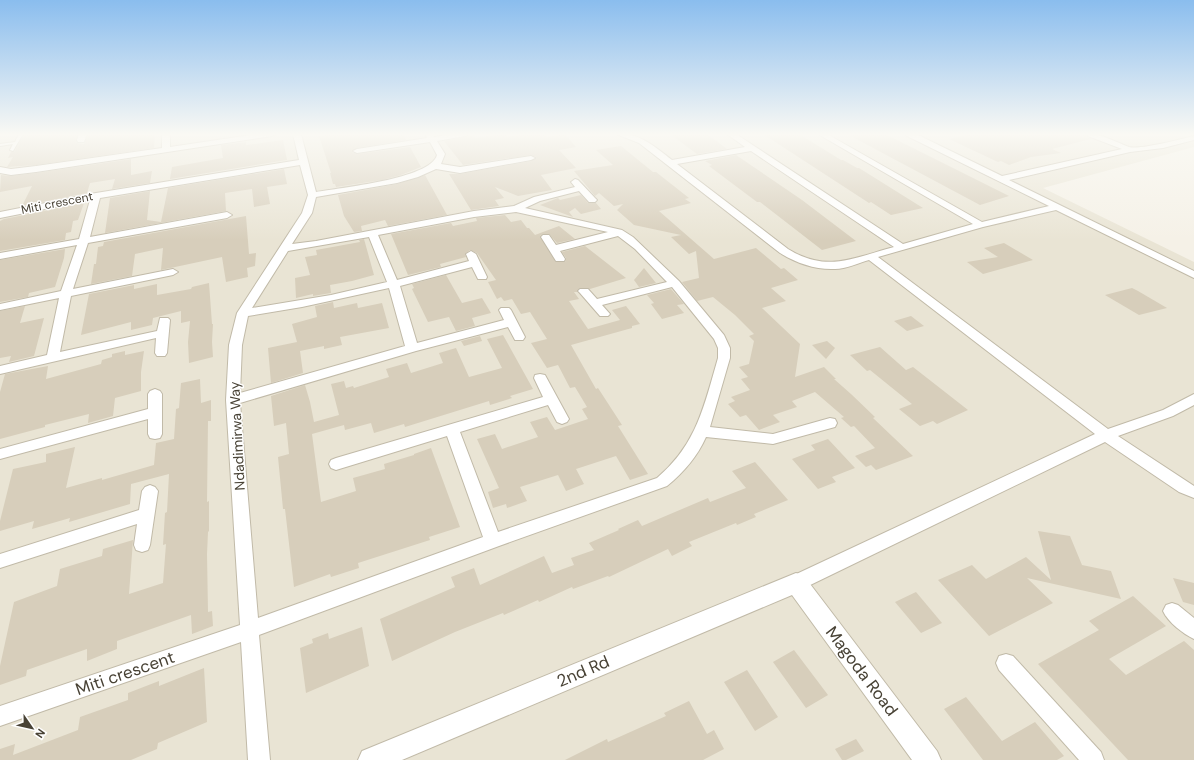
<svg xmlns="http://www.w3.org/2000/svg" width="1194" height="760" font-family="'DM Sans',sans-serif">
  <rect width="100%" height="100%" fill="#f5f1e7"/>
  <polygon fill="#e9e4d4" points="0,134 1194,134 1194,147 1043,188 1194,262 1194,760 0,760"/>
  <g fill="#d7cebb">
    <polygon points="24,134 78,134 76,140 77,143 84,144 88,134 155,134 154,148 36,165 7,167 13,157 8,158 11,152 14,152"/>
    <polygon points="331,134 403,134 406,140 357,148 352,152 357,154 410,147 421,167 401,175 382,180 336,187 335,184 333,184 330,173 331,173 319,136"/>
    <polygon points="501,134 505,134 507,137 527,134 544,134 547,137 565,134 576,147 559,150 576,168 541,175 552,190 518,196 495,187 504,198 495,200 499,206 471,210 449,174 460,174 531,161 536,157 531,155 463,165 444,141 474,135 475,138"/>
    <polygon points="670,134 707,134 727,149 697,154"/>
    <polygon points="763,134 799,134 841,160 843,160 857,168 859,168 923,208 891,215 871,202 869,203"/>
    <polygon points="847,134 885,134 1009,196 980,205"/>
    <polygon points="970,134 1086,134 1087,137 1091,139 1052,149 1061,153 1031,157 1009,165 1001,161 998,162 949,139"/>
    <polygon points="283,140 287,160 170,179 172,167 223,158 221,145 246,142 246,145"/>
    <polygon points="621,146 653,172 656,172 689,198 685,199 691,203 659,211 714,259 756,248 781,269 784,268 798,280 771,288 786,301 762,308 800,344 795,377 824,367 836,379 834,379 851,394 875,417 873,418 913,456 876,470 871,465 866,467 855,456 875,448 854,426 851,427 841,418 844,417 815,392 792,401 797,407 773,415 780,422 759,430 746,415 740,417 728,404 735,401 731,397 750,390 741,379 748,377 739,367 749,364 754,341 749,336 754,334 735,315 713,297 697,301 682,282 699,278 696,251 689,254 671,237 681,235 634,225 617,210 623,204 614,206 599,193 595,196 574,171 613,165 596,150"/>
    <polygon points="736,155 802,200 856,241 822,250 760,202 757,202 709,166 712,165 705,161"/>
    <polygon points="131,159 131,175 152,171 150,183 112,189 115,179 90,183 87,193 22,206 32,186 0,192 1,175 11,176 36,173"/>
    <polygon points="284,169 287,184 267,187 270,204 254,207 252,189 225,193 226,211 105,233 110,198 150,191 147,220 161,222 168,188"/>
    <polygon points="425,175 447,215 388,226 385,220 361,226 362,231 354,232 344,216 338,195 397,184"/>
    <polygon points="581,195 588,203 596,203 601,209 581,214 575,208 569,212 573,217 540,205 558,198 560,200"/>
    <polygon points="84,203 78,220 73,221 71,232 66,233 65,240 0,251 0,221 4,219"/>
    <polygon points="505,215 511,222 521,220 527,228 529,228 535,235 559,226 575,239 557,243 549,234 543,234 540,236 556,262 565,262 566,258 562,252 585,246 626,278 590,289 580,288 577,292 574,292 579,299 569,301 588,329 620,320 612,310 626,306 640,324 632,326 632,328 571,345 596,389 598,388 622,425 618,426 648,474 630,480 616,456 576,469 584,484 566,491 558,475 520,487 527,501 507,508 506,504 493,508 488,492 499,488 477,439 495,434 502,449 538,437 530,422 547,417 555,430 588,419 582,409 587,407 575,387 570,388 558,365 547,368 531,343 547,339 530,312 521,314 512,299 504,301 501,297 497,299 488,282 496,280 477,253 470,250 465,254 466,257 440,264 441,267 408,275 391,234 451,223 453,226 477,221 476,218"/>
    <polygon points="246,216 249,254 256,253 255,266 247,268 248,277 226,282 222,257 161,270 163,248 135,254 132,276 91,284 94,264 96,264 98,247 103,246 104,242"/>
    <polygon points="364,239 374,275 352,281 330,285 331,293 313,296 313,294 296,298 295,278 310,275 305,257 317,255 316,250 360,242 359,240"/>
    <polygon points="1004,243 1033,260 983,274 967,262 998,257 984,248"/>
    <polygon points="65,249 64,258 55,287 29,293 28,297 0,302 0,260"/>
    <polygon points="644,268 656,283 639,287 634,280"/>
    <polygon points="446,275 462,303 482,298 491,313 472,318 475,326 456,331 449,317 428,322 412,289 414,288 412,284"/>
    <polygon points="209,283 212,324 213,324 212,342 213,357 189,363 188,342 190,321 181,323 181,311 153,318 152,325 131,330 131,322 81,335 89,294 134,285 134,289 157,284 157,295 191,289 192,287"/>
    <polygon points="1132,288 1138,291 1167,308 1139,315 1105,295"/>
    <polygon points="671,289 684,304 677,305 684,313 662,319 651,304 654,303 647,295"/>
    <polygon points="333,302 334,308 357,303 358,308 382,303 389,328 340,337 342,345 324,349 324,346 300,351 303,373 271,383 268,348 297,342 292,324 317,317 315,306"/>
    <polygon points="25,306 20,323 44,318 34,356 9,362 11,356 0,358 0,311"/>
    <polygon points="911,316 924,326 907,331 894,321"/>
    <polygon points="503,335 533,389 510,396 512,398 490,405 489,401 405,427 404,424 374,433 371,423 345,430 344,425 312,434 321,502 356,491 353,478 385,469 384,464 414,455 414,454 431,448 460,527 429,537 430,540 358,563 359,568 331,577 330,574 294,587 285,509 283,509 278,457 289,454 286,423 274,426 271,396 305,385 310,402 314,422 339,415 331,384 344,381 346,388 353,386 354,388 389,377 386,369 407,363 411,373 443,363 439,353 456,348 469,377 502,368 487,339"/>
    <polygon points="480,336 482,341 464,346 461,341"/>
    <polygon points="827,341 835,348 826,359 812,345"/>
    <polygon points="880,347 906,370 913,367 968,410 937,424 933,421 920,426 899,409 912,404 870,370 867,371 850,355"/>
    <polygon points="125,351 125,355 144,351 141,372 141,391 115,398 113,416 88,423 89,414 45,425 45,427 0,439 0,392 5,374 48,366 46,379 101,364 102,360 112,357 112,354"/>
    <polygon points="200,379 201,403 211,400 211,421 208,421 207,502 209,501 209,531 208,532 207,554 208,612 212,611 213,626 192,634 191,615 117,641 117,649 87,661 87,649 27,670 26,676 0,685 0,666 14,602 57,586 60,569 102,556 103,549 133,540 129,594 163,583 166,544 163,545 165,513 167,512 169,474 131,484 130,504 69,522 70,518 32,529 34,521 0,531 0,521 13,469 46,462 46,454 75,447 66,488 102,478 102,480 154,465 156,443 174,439 176,409 179,408 181,383"/>
    <polygon points="828,439 855,468 832,477 836,482 818,489 792,459 815,450 811,445"/>
    <polygon points="755,462 788,500 754,514 756,517 737,525 736,523 689,542 692,546 672,556 668,549 609,577 608,576 573,589 572,587 539,602 538,600 504,615 503,613 455,632 392,661 380,619 455,587 451,577 474,568 480,585 544,556 552,573 574,565 571,558 594,550 589,543 619,530 618,529 638,520 642,526 708,498 710,502 746,488 732,471"/>
    <polygon points="1038,531 1070,536 1082,565 1111,571 1121,599 1027,578 1053,603 989,636 938,580 972,565 986,579 1026,557 1051,580"/>
    <polygon points="1173,578 1194,583 1194,605 1183,602"/>
    <polygon points="916,592 942,623 921,633 895,602"/>
    <polygon points="1133,596 1166,626 1109,659 1126,675 1184,641 1194,650 1194,760 1128,760 1038,664 1099,630 1089,621"/>
    <polygon points="362,627 369,666 306,693 300,648 313,643 312,639 328,633 329,639"/>
    <polygon points="794,650 828,695 806,708 773,662"/>
    <polygon points="204,668 207,722 158,743 157,749 131,760 0,760 0,749 15,744 13,755 78,730 80,717 128,700 128,693 159,681 159,686"/>
    <polygon points="747,670 778,717 755,731 724,682"/>
    <polygon points="966,697 1002,741 1035,722 1064,756 1057,760 983,760 944,709"/>
    <polygon points="689,701 707,734 714,730 724,749 703,760 565,760 607,739 608,742 666,716 664,713"/>
    <polygon points="856,739 864,751 846,760 842,760 835,749"/>
  </g>
  <g fill="none" stroke-linecap="round" stroke-linejoin="round">
    <g stroke="#c1baa8" stroke-width="2">
      <polygon id="service" points="19,134 23,134 13,151 10,150 13,144 0,146 0,144 15,142"/>
    </g>
    <g stroke="#c1baa8" stroke-width="2">
      <g id="minor">
        <polygon points="79,134 87,134 84,142 78,142 77,140"/>
        <polygon points="162,134 170,134 170,147 258,134 276,134 272,136 36,172 11,175 0,173 0,167 11,169 36,166 162,148"/>
        <path d="M293 134H301L316 192C338 188 431 179 437 155L430 142 357 153 353 151 357 149 427 138 425 134H433L434 137 452 134H469L465 136 437 141 445 154 441 164 460 167 531 156 535 158 531 160 460 173 436 169 418 177 397 183 316 197 312 213 292 244 316 241 474 211 514 206 534 197 575 187 571 182 575 179 578 180 595 198 597 200 595 202H589L579 191 540 201 525 208 622 230 633 237 679 281 724 335 730 348V358L710 427 773 434 830 418 835 419 837 423 835 427 773 444 706 437C697 457 684 472 667 486L499 546 259 635 270 760H248L241 642 0 726V706L240 625 226 400 229 345 237 313 302 213 308 195 300 165 100 198 90 237 227 212 232 215 227 218 88 243 73 289 173 269 178 272 173 275 71 296 60 352 157 331 160 318H168L170 320 167 353 165 356H157L155 353 156 338 0 374V366L47 355 59 298 0 310V304L61 291 77 245 0 259V253L79 239 90 200 0 218V212L96 193 299 160ZM516 212 608 232 556 245 549 235H543L541 237 556 261H564L565 259 560 251 618 236 635 249 667 282 597 299 588 289H580L578 291 580 293 600 316H608L610 314 602 305 672 287 714 339 718 348V358C704 406 697 444 657 478L498 532 460 432 548 405 557 422 562 424 567 422 569 419 545 375 540 374 535 375 534 378 543 397 336 458 331 460 329 464 331 468 336 470 447 436 483 537 258 618 240 403 416 351 508 327 515 340H523L525 337 511 310 509 308H501L499 310 504 320 417 343 400 286 472 267 478 279H486L487 277 476 254 471 251 466 254 469 261 397 280 378 235 474 217ZM369 237 387 282 331 295 252 308 288 251ZM389 288 405 346 240 393 242 345 248 316 302 307Z"/>
        <path d="M616 134C639 132 655 147 672 160L745 147 727 134H736L903 244 973 224 818 134H827L982 222 1049 206 907 136 906 134H916L1002 176 1122 149 1088 136 1087 134C1103 134 1115 142 1129 147 1141 150 1181 139 1194 136V140L1163 148 1130 152 1009 180 1194 271V278L1056 210 983 227 878 257 1108 429 1163 410 1194 394V405L1173 416 1118 436 1194 486V498L1179 492 1105 442 802 589 796 591 790 589 787 583 790 577 1095 434 869 260C858 263 846 269 835 269 816 270 796 263 780 253L639 143ZM751 151 894 247C853 258 827 273 788 249L677 164Z"/>
        <polygon points="155,389 160,391 162,394 162,434 160,438 155,439 150,438 148,434 148,419 0,459 0,449 148,409 148,394 150,391"/>
        <polygon points="150,485 155,487 158,491 150,545 148,550 142,552 136,550 134,545 137,524 0,568 0,554 139,510 142,491 145,487"/>
        <path d="M1172 603 1178 605 1194 618V639C1183 634 1168 622 1163 611L1166 605Z"/>
        <polygon points="1006,654 1013,656 1101,752 1104,760 1079,760 999,670 996,663 999,656"/>
      </g>
    </g>
    <g stroke="#c1baa8" stroke-width="2">
      <polygon id="tertiary" points="796,573 804,576 937,751 941,760 912,760 792,595 402,760 358,760 362,751"/>
    </g>
    <use href="#service" fill="#fff" fill-rule="evenodd"/>
    <use href="#minor" fill="#fff" fill-rule="evenodd"/>
    <use href="#tertiary" fill="#fff" fill-rule="evenodd"/>
  </g>
  <linearGradient id="sky" x2="0" y2="1"><stop stop-color="#8abdee"/><stop offset="0.56" stop-color="#faf9f4"/><stop offset="1" stop-color="#faf9f4" stop-opacity="0"/></linearGradient>
  <rect width="1194" height="240" fill="url(#sky)"/>
  <g text-anchor="middle" stroke-width="3" stroke-linejoin="round" paint-order="stroke">
    <g font-size="12" fill="#484235" stroke="#fff">
      <text transform="translate(57 203) rotate(-11)" y="4">Miti crescent</text>
    </g>
    <g font-size="14" fill="#484235" stroke="#fff">
      <text transform="translate(237 436) rotate(-93)" y="5">Ndadimirwa Way</text>
    </g>
    <g font-size="17" fill="#484235" stroke="#fff">
      <text transform="translate(583 671) rotate(-23)" y="6">2nd Rd</text>
      <text transform="translate(862 671) rotate(53)" y="6">Magoda Road</text>
      <text transform="translate(125 673) rotate(-19)" y="6">Miti crescent</text>
    </g>
  </g>
  <g transform="translate(32 728) rotate(124)" stroke="#ffffff" stroke-width="3" paint-order="stroke">
  <path d="M0-3L7 15L0 10L-7 15Z" fill="#484235"/>
  <text y="-6" font-size="11" font-weight="bold" text-anchor="middle" fill="#484235">N</text>
  </g>
</svg>
